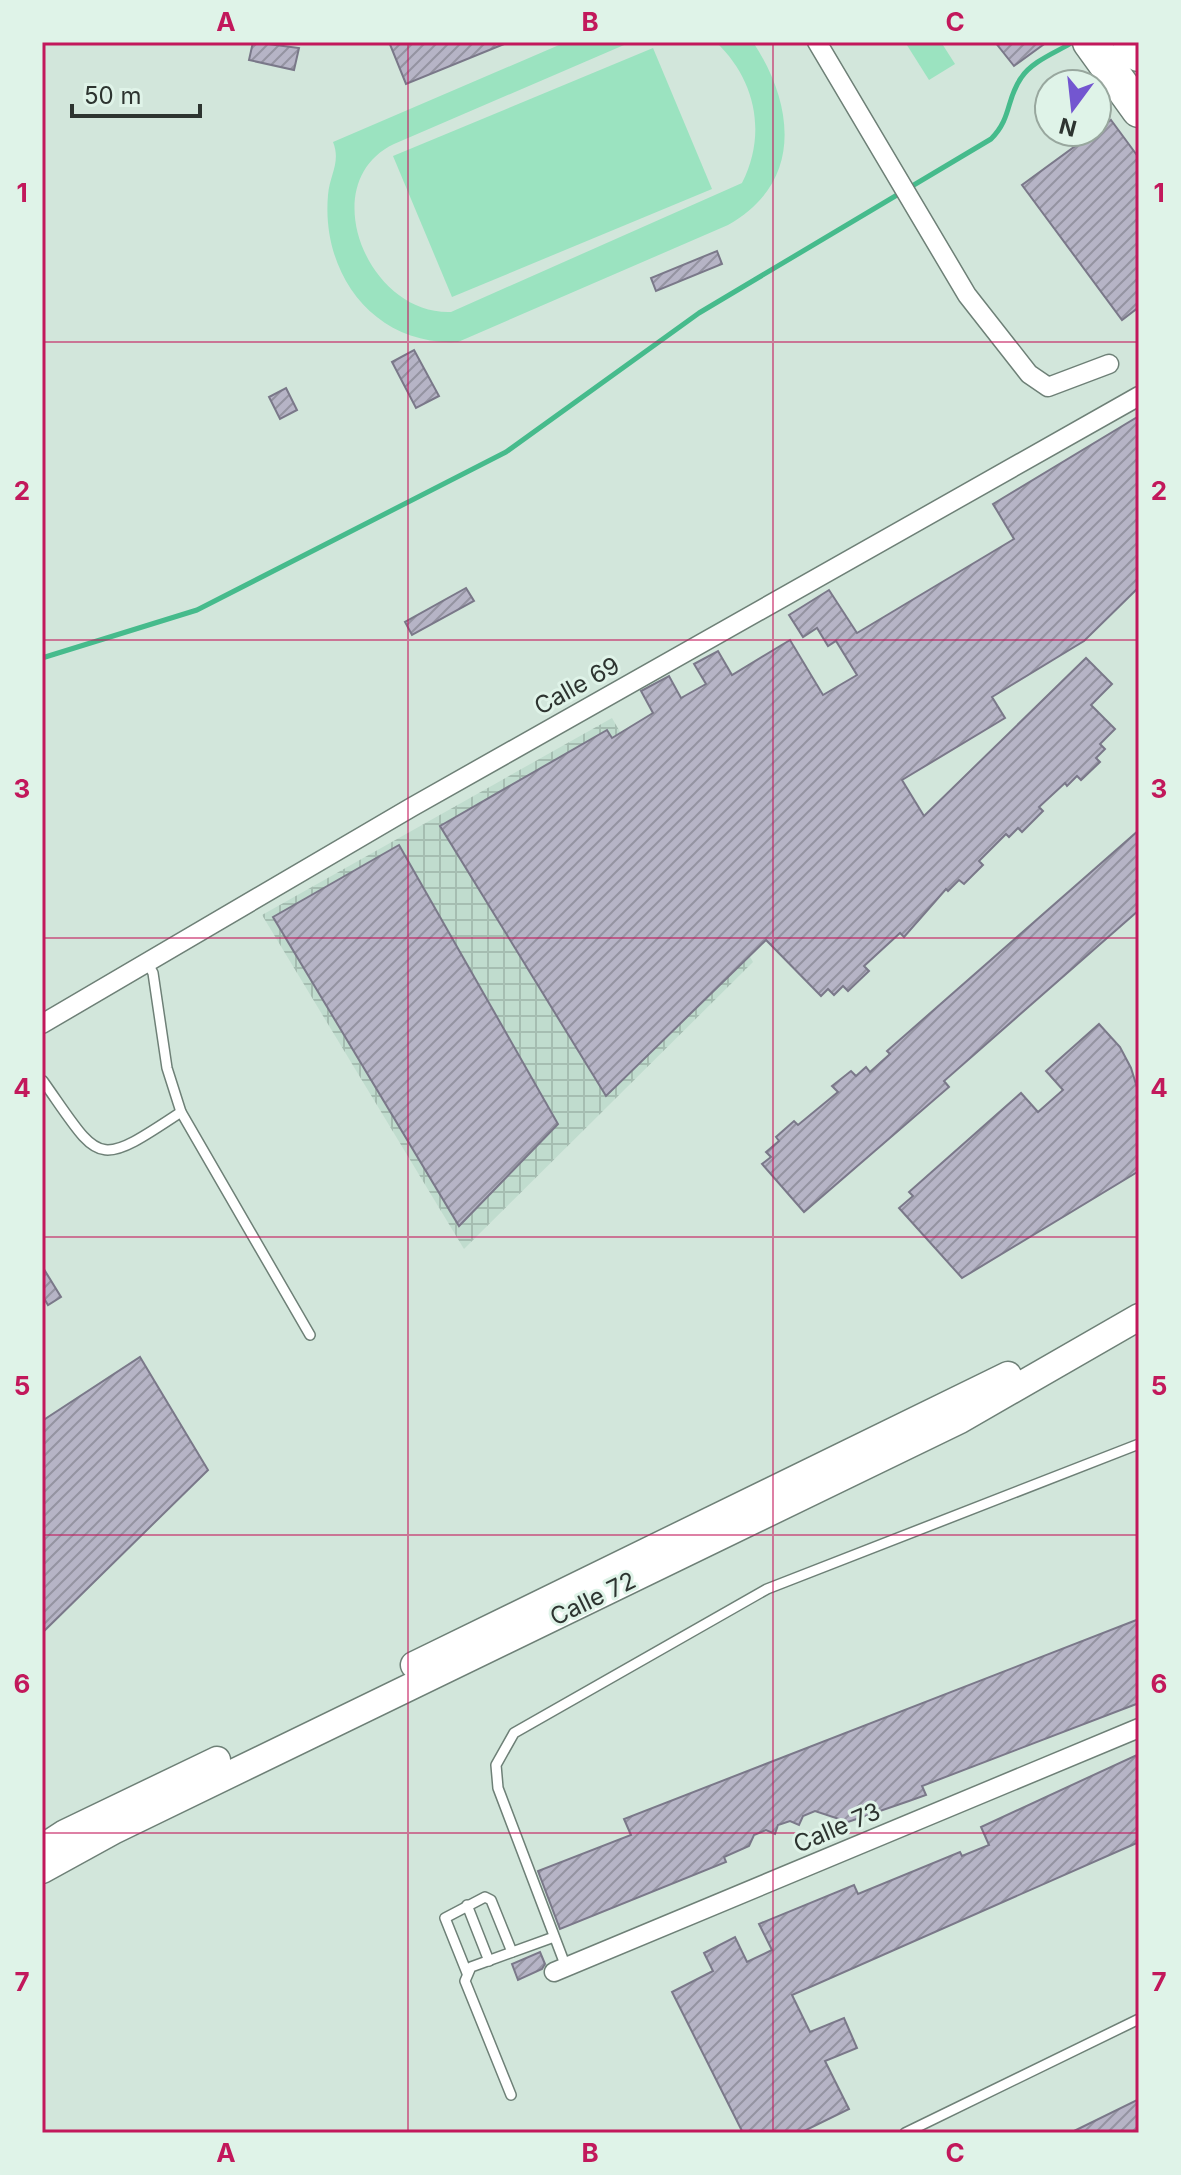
<svg xmlns="http://www.w3.org/2000/svg" width="1181" height="2175" font-family="Inter,sans-serif">
  <defs>
    <pattern id="industrial-grid" width="8" height="8" patternUnits="userSpaceOnUse" patternTransform="scale(2)"><rect width="8" height="8" fill="#c0dcce"/><path d="M0 4h8M4 0v8" fill="none" stroke="#a5bdb1"/></pattern>
    <pattern id="building-hatch" width="6" height="6" patternUnits="userSpaceOnUse" patternTransform="scale(2)"><rect width="6" height="6" fill="#b6b4c6"/><path d="M-1 1l2-2M0 6l6-6M5 7l2-2" fill="none" stroke="#9493a1"/></pattern>
  </defs>
  <rect width="100%" height="100%" fill="#d2e6db"/>
  <polygon fill="url(#industrial-grid)" points="612,718 753,962 464,1249 262,915"/>
  <g fill="#9be3c0">
    <path d="M566 42H631L394 144C314 182 367 315 451 312L742 183C767 134 756 80 716 42H753C795 106 803 183 728 225L458 342C375 346 321 275 328 195 330 174 341 162 333 142Z"/>
    <polygon points="905,42 941,42 955,64 929,80"/>
    <polygon points="653,48 712,189 452,297 393,156"/>
  </g>
  <g fill="none" stroke-linecap="round" stroke-linejoin="round">
    <path stroke="#46bb8c" stroke-width="5" d="M42 658 197 610 506 452 699 313 991 139C1012 118 1006 99 1021 78 1032 61 1057 52 1073 42"/>
  </g>
  <g fill="url(#building-hatch)" stroke="#7a7889" stroke-width="2">
    <polygon points="253,42 299,48 294,70 249,60"/>
    <polygon points="389,42 509,42 406,84"/>
    <polygon points="995,42 1047,42 1014,66"/>
    <polygon points="1111,120 1139,158 1139,307 1122,320 1022,185"/>
    <polygon points="717,251 722,264 656,291 651,278"/>
    <polygon points="414,350 439,396 416,408 392,362"/>
    <polygon points="286,388 297,410 280,419 269,397"/>
    <polygon points="1139,416 1139,587 1084,641 992,697 1005,718 902,780 924,816 1086,658 1112,684 1091,705 1115,729 1100,744 1105,749 1096,758 1100,762 1081,780 1077,776 1067,786 1065,783 1039,807 1043,811 1022,832 1018,828 1009,837 1006,834 979,861 983,865 964,884 959,880 948,891 946,889 904,937 900,933 864,966 869,971 848,991 843,986 834,995 828,989 821,996 766,940 606,1096 440,826 607,730 612,738 653,713 641,691 669,676 681,698 706,684 694,664 718,651 732,675 790,640 823,695 857,675 836,641 828,646 817,628 803,637 789,615 829,590 857,633 1014,539 993,504"/>
    <polygon points="466,588 474,601 412,635 405,622"/>
    <polygon points="1139,830 1139,910 944,1081 949,1087 804,1212 762,1164 771,1157 766,1152 779,1141 776,1137 794,1121 798,1125 838,1092 832,1086 851,1071 856,1076 866,1067 870,1072 890,1054 887,1051"/>
    <polygon points="399,845 558,1124 459,1226 273,917"/>
    <polygon points="1099,1024 1120,1047 1131,1068 1139,1094 1139,1171 962,1278 899,1208 913,1196 909,1192 1021,1093 1038,1112 1063,1090 1046,1071"/>
    <polygon points="42,1266 61,1297 48,1305 42,1295"/>
    <polygon points="140,1357 208,1470 42,1633 42,1421"/>
    <polygon points="1139,1619 1139,1703 922,1786 926,1795 909,1801 848,1822 815,1811 803,1816 799,1825 790,1821 778,1825 775,1834 766,1830 754,1835 749,1846 724,1857 726,1862 560,1929 538,1871 631,1835 624,1819"/>
    <polygon points="1139,1754 1139,1842 792,1995 810,2032 844,2018 857,2048 825,2061 849,2109 800,2133 743,2133 672,1992 713,1971 704,1953 735,1937 747,1962 772,1950 759,1924 854,1885 858,1894 960,1852 962,1856 989,1845 981,1827"/>
    <polygon points="540,1952 545,1964 542,1969 518,1980 512,1964"/>
    <polygon points="1139,2099 1139,2133 1070,2133"/>
  </g>
  <g fill="none" stroke-linecap="round" stroke-linejoin="round">
    <g stroke="#6e8077" stroke-width="12">
      <g id="lane">
        <polyline points="147,962 153,973 167,1068 181,1112 310,1335"/>
        <path d="M43 1081C101 1163 94 1170 181 1112"/>
        <polyline points="467,1905 489,1961"/>
        <polyline points="566,1967 498,1788 496,1765 514,1733 767,1589 1139,1444"/>
        <polyline points="467,1973 445,1918 485,1897 491,1900 512,1952"/>
        <polyline points="511,2095 465,1981 471,1967 554,1937"/>
        <polyline points="905,2133 1139,2019"/>
      </g>
    </g>
    <g stroke="#6e8077" stroke-width="21">
      <g id="street">
        <polyline points="817,42 967,295 1029,374 1048,387 1109,364"/>
        <polyline points="42,1024 412,807 1139,396"/>
        <polyline points="554,1972 1139,1728"/>
      </g>
    </g>
    <g stroke="#6e8077" stroke-width="29">
      <g id="secondary">
        <polyline points="414,1665 1008,1375"/>
        <polyline points="42,1848 65,1833 217,1760"/>
        <polyline points="42,1870 113,1831 960,1420 1139,1317"/>
      </g>
    </g>
    <g stroke="#6e8077" stroke-width="37">
      <g id="highway">
        <polyline points="1090,42 1139,110"/>
        <polyline points="1130,42 1139,54"/>
      </g>
    </g>
    <use href="#lane" stroke="#fff" stroke-width="9"/>
    <use href="#street" stroke="#fff" stroke-width="18"/>
    <use href="#secondary" stroke="#fff" stroke-width="26"/>
    <use href="#highway" stroke="#fff" stroke-width="34"/>
  </g>
  <path fill="none" stroke="#c2185b" stroke-width="2" stroke-opacity="0.55" d="M408 42V2133M773 42V2133M42 342H1139M42 640H1139M42 938H1139M42 1237H1139M42 1535H1139M42 1833H1139"/>
  <g text-anchor="middle" stroke-width="6" stroke-linejoin="round" paint-order="stroke">
    <g font-size="24" fill="#2d3430" stroke="#dff3e8">
      <text transform="translate(577 686) rotate(-29)" y="8">Calle 69</text>
      <text transform="translate(593 1599) rotate(-26)" y="8">Calle 72</text>
      <text transform="translate(837 1828) rotate(-23)" y="8">Calle 73</text>
    </g>
  </g>
  <rect width="1181" height="2175" fill="none" stroke="#dff3e8" stroke-width="88"/>
  <g transform="translate(1073 108) rotate(195)"><circle r="38" fill="#dff3e8" stroke="#98a79e" stroke-width="2"/>
  <path d="M0-6L14 30L0 20L-14 30Z" fill="#7356d0"/>
  <text y="-12" font-size="22" font-weight="bold" text-anchor="middle" fill="#2d3430">N</text>
  </g>
  <path d="M72 104v12h128v-12" fill="none" stroke="#2d3430" stroke-width="4"/>
  <text x="84" y="104" font-size="24" fill="#2d3430" stroke="#dff3e8" stroke-width="6" paint-order="stroke">50 m</text>
  <rect x="44" y="44" width="1093" height="2087" fill="none" stroke="#c2185b" stroke-width="3"/>
  <g font-size="26" text-anchor="middle" font-weight="bold" fill="#c2185b">
    <text x="226" y="31">A</text>
    <text x="590" y="31">B</text>
    <text x="955" y="31">C</text>
    <text x="22" y="202">1</text>
    <text x="1159" y="202">1</text>
    <text x="22" y="500">2</text>
    <text x="1159" y="500">2</text>
    <text x="22" y="798">3</text>
    <text x="1159" y="798">3</text>
    <text x="22" y="1097">4</text>
    <text x="1159" y="1097">4</text>
    <text x="22" y="1395">5</text>
    <text x="1159" y="1395">5</text>
    <text x="22" y="1693">6</text>
    <text x="1159" y="1693">6</text>
    <text x="22" y="1991">7</text>
    <text x="1159" y="1991">7</text>
    <text x="226" y="2162">A</text>
    <text x="590" y="2162">B</text>
    <text x="955" y="2162">C</text>
  </g>
</svg>
